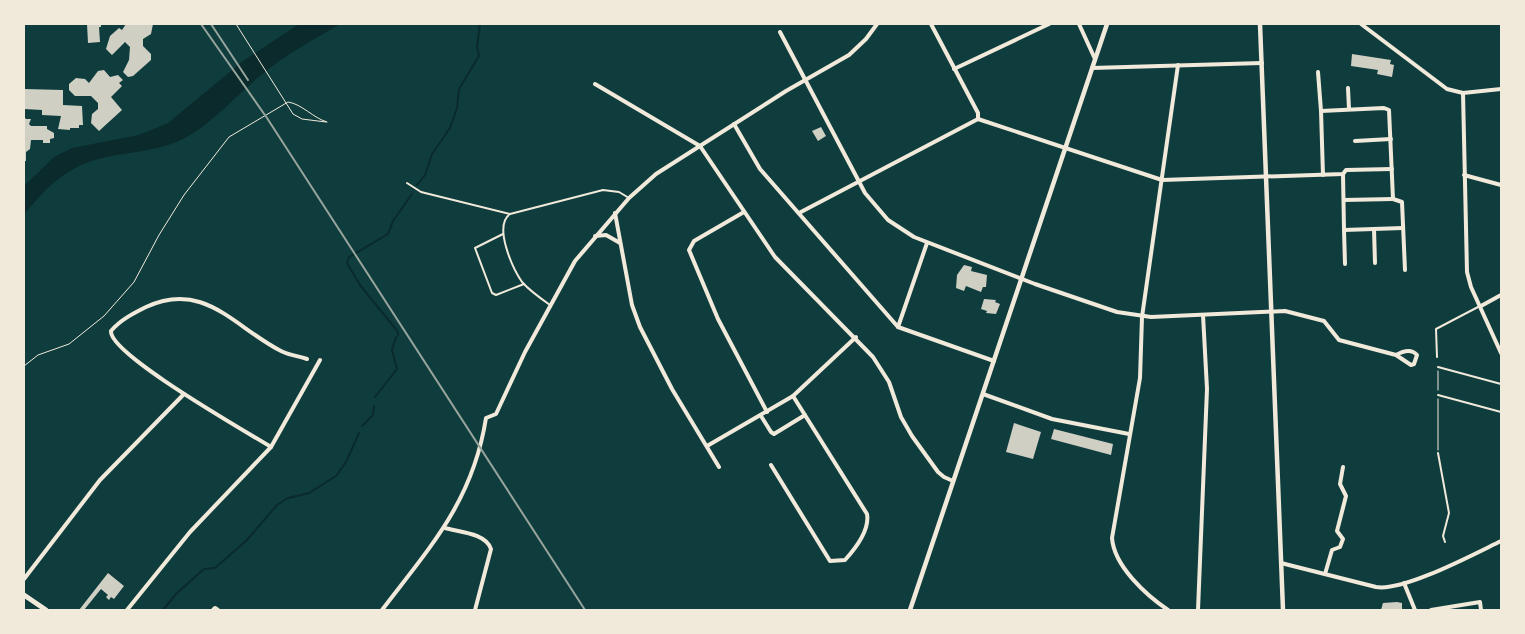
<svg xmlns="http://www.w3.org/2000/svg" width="1525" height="634" font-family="'Asap Condensed',sans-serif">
  <rect width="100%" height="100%" fill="#0f3d3e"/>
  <path fill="#0a2a2b" d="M299 24H340C312 41 286 54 260 76 236 96 214 121 187 137 158 153 126 151 95 160 64 169 43 191 24 215V186L54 157 72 148 139 135 168 123 243 61Z"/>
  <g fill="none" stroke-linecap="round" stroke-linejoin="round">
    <g stroke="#0a2a2b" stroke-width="2">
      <polyline points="417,185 425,175 432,154 450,128 457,108 459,89 479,56 477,47 480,24"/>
      <polyline points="398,335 398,332 360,285 347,263 349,257 388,234 393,221 412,194"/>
      <polyline points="375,397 397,369 392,350 396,337"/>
      <polyline points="362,426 373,415 374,406"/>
      <polyline points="163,610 176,594 204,569 215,568 247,540 277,505 288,498 309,493 336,476 346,462 359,433"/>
    </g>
  </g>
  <g fill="#cfcfc3">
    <polygon points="87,24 101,24 101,27 99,27 100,42 88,43"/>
    <polygon points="126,24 153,24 151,34 143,39 143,46 151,54 151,60 133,76 128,77 123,72 129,60 130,47 125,42 112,55 106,49 110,36 119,28 122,30"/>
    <polygon points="1352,54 1391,60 1390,64 1394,65 1392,77 1377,74 1378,70 1351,66"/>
    <polygon points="104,70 110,77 118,75 123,80 119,83 122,86 111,97 122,110 99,131 91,123 92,114 98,109 98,103 91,96 75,96 69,90 69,84 76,78 85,79 89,83 98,71"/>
    <polygon points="24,89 63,90 63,105 82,106 83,125 79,125 79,128 70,128 70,130 58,129 61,116 42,115 42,110 24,109"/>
    <polygon points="24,117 26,119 31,119 29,124 31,126 47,126 47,129 54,133 54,138 50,139 50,143 43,143 43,140 31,140 30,149 26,152 26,161 24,161"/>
    <polygon points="821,127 826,136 818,141 812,131"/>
    <polygon points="964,265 972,267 971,271 987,275 986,287 983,287 981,292 966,286 964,291 956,288 957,275"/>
    <polygon points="984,299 996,300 995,302 1000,304 996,314 986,313 987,311 981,309"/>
    <polygon points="1014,423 1041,432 1033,459 1006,452"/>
    <polygon points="1054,429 1113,444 1111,455 1051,439"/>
    <polygon points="108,573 124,586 114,599 111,597 109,600 106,597 108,595 101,589 84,610 79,610"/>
    <polygon points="1397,602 1402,603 1402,610 1381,610 1383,603"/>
  </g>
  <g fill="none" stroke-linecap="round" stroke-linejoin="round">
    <g stroke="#f1e9da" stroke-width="1">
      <polyline points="236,24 293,114 302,119 326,122"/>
      <path d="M24 366 38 355 69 344 104 316 134 282 159 235 184 195 229 137 288 102C302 104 313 118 327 122"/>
      <polyline points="1438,371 1438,390"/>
      <polyline points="1438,399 1438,450"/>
    </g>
    <g stroke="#f1e9da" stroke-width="2">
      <polyline points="407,183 421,192 510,214 603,190 619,192 629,198"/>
      <path d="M510 214C493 226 513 269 522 282 530 291 540 298 550 305"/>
      <polyline points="503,234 475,248 492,293 496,295 524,284"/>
      <polyline points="1437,357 1436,329 1478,307"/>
      <polyline points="1438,367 1501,384"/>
      <polyline points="1438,395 1501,412"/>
      <polyline points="1438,453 1449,513 1443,536 1445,542"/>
    </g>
    <g stroke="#f1e9da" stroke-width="4">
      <polyline points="931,24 978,113 978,119 1162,180 1343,174 1346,170 1392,169"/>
      <polyline points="1079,24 1095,59"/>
      <polyline points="1361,24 1447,89 1463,93 1501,89"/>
      <path d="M780 32 865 193 888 220 914 237 1035 284 1117 312 1151 317 1285 311 1324 321 1339 340 1396 355 1411 365 1414 364 1417 355C1411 348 1403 351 1396 355"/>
      <polyline points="1092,68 1262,63"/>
      <polyline points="954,69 1049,24"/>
      <polyline points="1318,72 1321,111"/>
      <polyline points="595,84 700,146 775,257 873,357 889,382 901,417 912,436 938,472 944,477 953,481"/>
      <polyline points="1348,88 1349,109"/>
      <polyline points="1463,93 1467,272 1471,287 1501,353"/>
      <polyline points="734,124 760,169 898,327 994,361"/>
      <polyline points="1355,141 1391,139"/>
      <polyline points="1343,174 1344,230 1403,228"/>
      <polyline points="1323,175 1321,111 1384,108 1389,110 1393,199 1402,202 1405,270"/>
      <polyline points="1464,175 1501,185"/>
      <polyline points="1344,200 1393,199"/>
      <polyline points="744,212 694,241 689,250 718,319 767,412"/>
      <polyline points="615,213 632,305 640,327 672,389 719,467"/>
      <polyline points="799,213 978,119"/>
      <polyline points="1374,229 1375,263"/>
      <polyline points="1344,230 1345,264"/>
      <polyline points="595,236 606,235 620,243"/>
      <polyline points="1481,306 1501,295"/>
      <polyline points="898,327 927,243"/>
      <polyline points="983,394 1052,419 1129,434"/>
      <polyline points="761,416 771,432 774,434 805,415"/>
      <polyline points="707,446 793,396 856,337"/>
      <path d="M271 447C247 432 109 354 111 331 120 320 134 313 146 307 204 280 234 327 281 351 289 355 298 356 307 359"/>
      <path d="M771 465 830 561 845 560C855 549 870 531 867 514L793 396"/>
      <path d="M445 528C459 532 486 533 491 549L475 610"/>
      <path d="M1281 563 1376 587C1403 592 1474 554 1501 541"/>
      <polyline points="1325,574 1332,550 1340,547 1343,539 1337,531 1346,496 1340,484 1343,467"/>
      <polyline points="24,579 100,480 184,394"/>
      <polyline points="1404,583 1415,610"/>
      <polyline points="127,610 190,532 271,447 320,360"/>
      <polyline points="213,610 215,608 218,610"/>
      <path d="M382 610C430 547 473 501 486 418L496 414 525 352 575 261 629 198 656 174 786 91 849 55 866 39 877 24"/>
      <path d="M1168 610C1146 595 1114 566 1112 538L1140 378 1142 317 1178 65"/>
      <polyline points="1198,610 1207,389 1203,315"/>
      <polyline points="1431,610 1480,602 1481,610"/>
    </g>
    <g stroke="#f1e9da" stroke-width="4.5">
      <polyline points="1260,24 1283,610"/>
      <polyline points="910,610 1107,24"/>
    </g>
    <polyline stroke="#f1e9da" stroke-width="5" points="24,595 46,610"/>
    <g stroke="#97a49c" stroke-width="2">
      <polyline points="201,24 267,118 585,610"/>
      <polyline points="211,24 248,80"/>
    </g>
  </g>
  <rect width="1525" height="634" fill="none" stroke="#f1e9da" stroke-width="50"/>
</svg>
